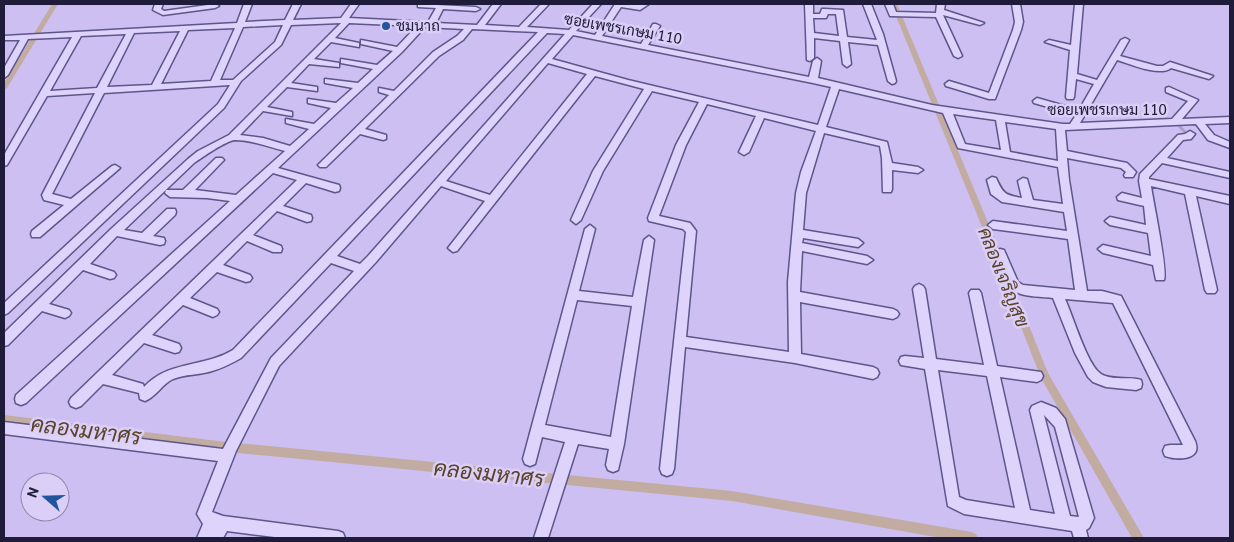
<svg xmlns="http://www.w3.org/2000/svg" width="1234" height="542" font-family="Georgia,Sarabun,serif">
  <rect width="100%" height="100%" fill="#cdbff1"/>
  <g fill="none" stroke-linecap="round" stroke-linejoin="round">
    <g fill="#c2aca2" fill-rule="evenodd">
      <polygon points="52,4 58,4 7,88 4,90 4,83"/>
      <polygon points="891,4 897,4 1004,261 1003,263 1000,264 996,261"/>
      <polygon points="1005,273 1008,274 1009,276 1048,373 1144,538 1132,538 1041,378 1001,276 1002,274"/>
      <polygon points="4,415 227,442 732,491 972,532 976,534 978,538 941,538 732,501 227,452 4,425"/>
    </g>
    <polyline stroke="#aa9ecc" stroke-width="9" stroke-dasharray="9 4.5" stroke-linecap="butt" points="1181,130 1183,128"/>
    <g stroke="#5c568b" stroke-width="3">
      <g id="minor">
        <polygon points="155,4 163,4 161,9 164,11 215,4 219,6 215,8 163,15 153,10"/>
        <path d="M244 4H252L245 22 285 20 293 4H301L293 20 341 18 351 4H359L349 18 428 22 436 8 418 7V4L476 7 480 9 476 11 443 9 436 23 477 25 493 4H501L485 25 519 27 541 4H549L527 27 569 30 593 4H601L576 31 595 35 615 4 638 5 649 4 640 10 621 7 602 36 641 44 653 24H656L660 26 648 45 809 77 813 61 817 58 821 61 818 78 932 105 1063 124H1070L1076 115 1034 103 1033 101 1037 98 1079 110 1094 84 1076 79 1074 97 1073 99H1067L1066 97 1070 50 1045 42 1049 40 1071 45 1075 4H1083L1077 74 1097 80 1121 40 1125 38 1129 40 1120 56 1157 66H1163L1170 62 1213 76 1209 79 1171 68C1160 77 1130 64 1117 60L1080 123 1172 119 1188 101 1166 92V88L1169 87 1198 100 1182 119 1230 117V123L1205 124 1214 135 1230 142V148L1208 140 1196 124 1065 130 1067 151 1127 163 1136 172 1133 177H1125L1124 175 1126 172 1121 168 1067 158 1069 180 1087 291H1102L1121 296 1195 441C1203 461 1177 460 1165 456L1163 451 1165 446 1170 445H1183L1113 303 1065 299C1073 316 1087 365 1101 374 1112 381 1129 376 1141 380L1142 384 1141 388 1136 390 1106 387 1093 382 1088 377 1075 353 1053 298C1039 296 1016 298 1008 285L994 253 1000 249 1004 250 1018 282 1023 285 1075 290 1068 239 993 229 988 225 993 221 1067 231 1064 212 1002 202 991 194 987 180 992 177 996 178C1003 193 1004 195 1022 198L1018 181 1023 178 1027 179 1033 200 1063 204 1058 167 958 148 943 113 839 89 826 127 887 142 892 163 918 167 923 170 918 173 892 170V189L891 192H883L882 158 880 146 824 133 806 193 803 230 858 239 863 243 858 247 803 238 802 243 867 256 873 260 867 264 802 251 800 292 893 309 897 311 899 314 897 317 893 319 800 302 801 354 873 367 877 369 879 373 877 377 873 379 795 363 685 347 674 469 672 474 667 476 662 474 660 469 686 232 683 229 649 221 648 218 676 145 699 102 652 91 603 171 581 220 576 224 571 220 593 171 644 89 595 76 457 251 453 252 448 248 485 201 441 186 376 262 279 366 236 451 212 512 223 516 338 531 343 533 345 538H283L227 531 223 538H197L203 524 197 514 218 461 4 434V422L223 449 271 358 354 271 331 263 241 358C232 363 223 368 212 371 200 375 185 374 173 379 162 384 156 397 145 401L140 399 139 393 103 384 81 406 76 408 71 406 69 402 71 398 297 180 273 173 26 403 21 405 16 403 15 399 16 395 230 201 207 198 170 197 165 193 166 190H183L216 158H222L224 160 222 162 195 190 236 195 285 151C269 147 252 140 235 140 225 141 203 157 194 163L124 230 142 233 167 209H175L176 212 175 215 153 236 164 238 165 241 164 244 160 245 117 236 90 264 114 272 116 275 114 278 110 279 83 270 49 304 69 310 71 313 69 316 65 318 42 311 8 345 4 346V333L111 229 188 159 198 151 229 135 341 23 291 25 281 45 241 81 224 108 8 313 4 315V303L218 104 230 85 104 93 52 194 71 199 112 166 115 165 120 168 40 237H32L31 234 32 231 64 205 44 200 42 195 95 93 47 96 7 165 4 166V155L72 37 28 39 8 75 4 78V68L20 40H4V36L237 23ZM349 23 417 26 397 47 361 40V44L393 51 377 65 341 59V63L373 69 358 83 325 79V83L353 88 336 103 308 99V103L331 108 314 124 286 119V123L309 129 290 146 263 138 240 135 263 111 292 116V112L267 107 287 87 317 91V87L291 83 309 64 339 67V63L314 59 331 42 359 47V43L335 38ZM283 25 275 42 233 80H220L243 27ZM425 27 464 29 457 36 433 52 394 91 379 88V92L389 95 320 163 318 165 320 167H326L360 134 383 140 386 139V135L365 129 439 56 463 40 472 29 538 32 233 350C203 368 169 360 144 387L143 384 112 375 144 343 175 353 179 352 181 348 179 344 152 335 183 305 213 317 217 315 219 312 217 309 190 298 217 272 246 282 250 281 252 278 250 275 223 265 247 241 273 252H281L282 249 281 246 253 235 277 211 307 222 311 221 312 218 311 215 283 206 306 183 335 192 339 191 340 188 339 185 278 168 402 52ZM235 28 211 81 161 84 188 30ZM180 31 152 85 107 87 134 33ZM547 33 565 34 368 256 360 264 337 256ZM126 34 97 88 50 91 81 36ZM573 35 813 83 831 87 818 125 628 80 552 59ZM548 63 587 74 490 195 446 181ZM707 104 756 116 739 152 744 155 749 152 764 118 816 131 801 172 796 193 788 282 789 352 686 337 696 231 690 223 659 216 686 145ZM953 114 996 120 1001 150 965 144ZM1005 122 1056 129 1058 161 1010 152Z"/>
        <path d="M805 4H813V14H820L822 9H825L843 10 847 37 877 40 863 4H871L883 34 896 81 895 83 892 84 888 81 878 45 848 42 851 64 847 67 843 64 840 41 814 38V58L810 61 807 60ZM828 14H836L839 36 814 33 813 18H826Z"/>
        <polygon points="885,4 893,4 896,12 936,13 937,4 945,4 944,10 984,23 980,25 943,15 962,56 958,58 954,56 936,17 890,16"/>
        <polygon points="1012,4 1020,4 1023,22 1021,30 995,99 989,99 946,86 945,84 949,81 989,93 1013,30 1015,22"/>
        <path d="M1190 131 1195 134 1191 139 1183 140 1167 158 1230 172V178L1162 163 1149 177V179L1230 196V204L1196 196 1217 290 1215 293H1207L1205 290 1185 194 1151 186C1153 201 1168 271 1164 280H1156L1153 265 1103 253 1098 249 1103 245 1151 256 1148 233 1110 225 1105 221 1110 217 1146 225 1144 206 1118 200 1117 197 1122 193 1142 198 1139 181 1140 174 1178 135 1185 134Z"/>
        <path d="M590 225 595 229 579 291 633 297 644 240 649 236 654 240 624 444 618 470 613 472 608 470 606 465 609 449 578 444 548 538H534L565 442 542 437 535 464 530 466 525 464 523 459 585 229ZM577 300 632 306 611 437 545 425Z"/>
        <path d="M919 284 923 286 925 289 936 359 984 365 969 293 971 290H979L981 293 997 366 1041 372 1043 376 1041 380 1037 382 1000 377 1030 510 1055 514 1030 410 1032 406 1041 402 1056 408 1065 419 1094 518 1089 528 1086 530 1088 538H1074L1072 531 964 514 948 506 925 369 901 365 899 361 901 357 905 356 924 358 913 289 915 286ZM938 370 987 376 1015 508 966 500 959 497ZM1044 415 1055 427 1079 517 1070 516Z"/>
      </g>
    </g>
    <use href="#minor" fill="#ded3fb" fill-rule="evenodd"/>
  </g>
  <circle fill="#22559e" stroke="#dbcff8" stroke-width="2" cx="386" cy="26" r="5"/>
  <g text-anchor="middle" stroke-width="5" stroke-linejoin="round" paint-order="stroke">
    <g font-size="15" fill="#1e1c39" stroke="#dbcff8" text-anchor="start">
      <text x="396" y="31">ชมนาถ</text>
    </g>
    <g font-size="15" fill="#1e1c39" stroke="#dbcff8">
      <text transform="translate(623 29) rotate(10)" y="5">ซอยเพชรเกษม 110</text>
      <text x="1107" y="115">ซอยเพชรเกษม 110</text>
    </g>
    <g font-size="19" font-style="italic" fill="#5a432a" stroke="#dbcff8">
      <text transform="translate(1004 277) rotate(68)" y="7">คลองเจริญสุข</text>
    </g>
    <g font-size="22" font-style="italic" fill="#5a432a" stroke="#dbcff8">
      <text transform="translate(86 430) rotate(7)" y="8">คลองมหาศร</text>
      <text transform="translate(489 473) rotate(6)" y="8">คลองมหาศร</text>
    </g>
  </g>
  <rect width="1234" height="542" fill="none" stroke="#1e1c39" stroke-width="10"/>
  <g transform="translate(45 497) rotate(290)"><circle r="24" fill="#dbcff8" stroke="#8f87ac"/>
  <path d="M0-4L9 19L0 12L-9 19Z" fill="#22559e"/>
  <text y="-8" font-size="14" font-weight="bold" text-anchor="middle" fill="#1e1c39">N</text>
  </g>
</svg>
